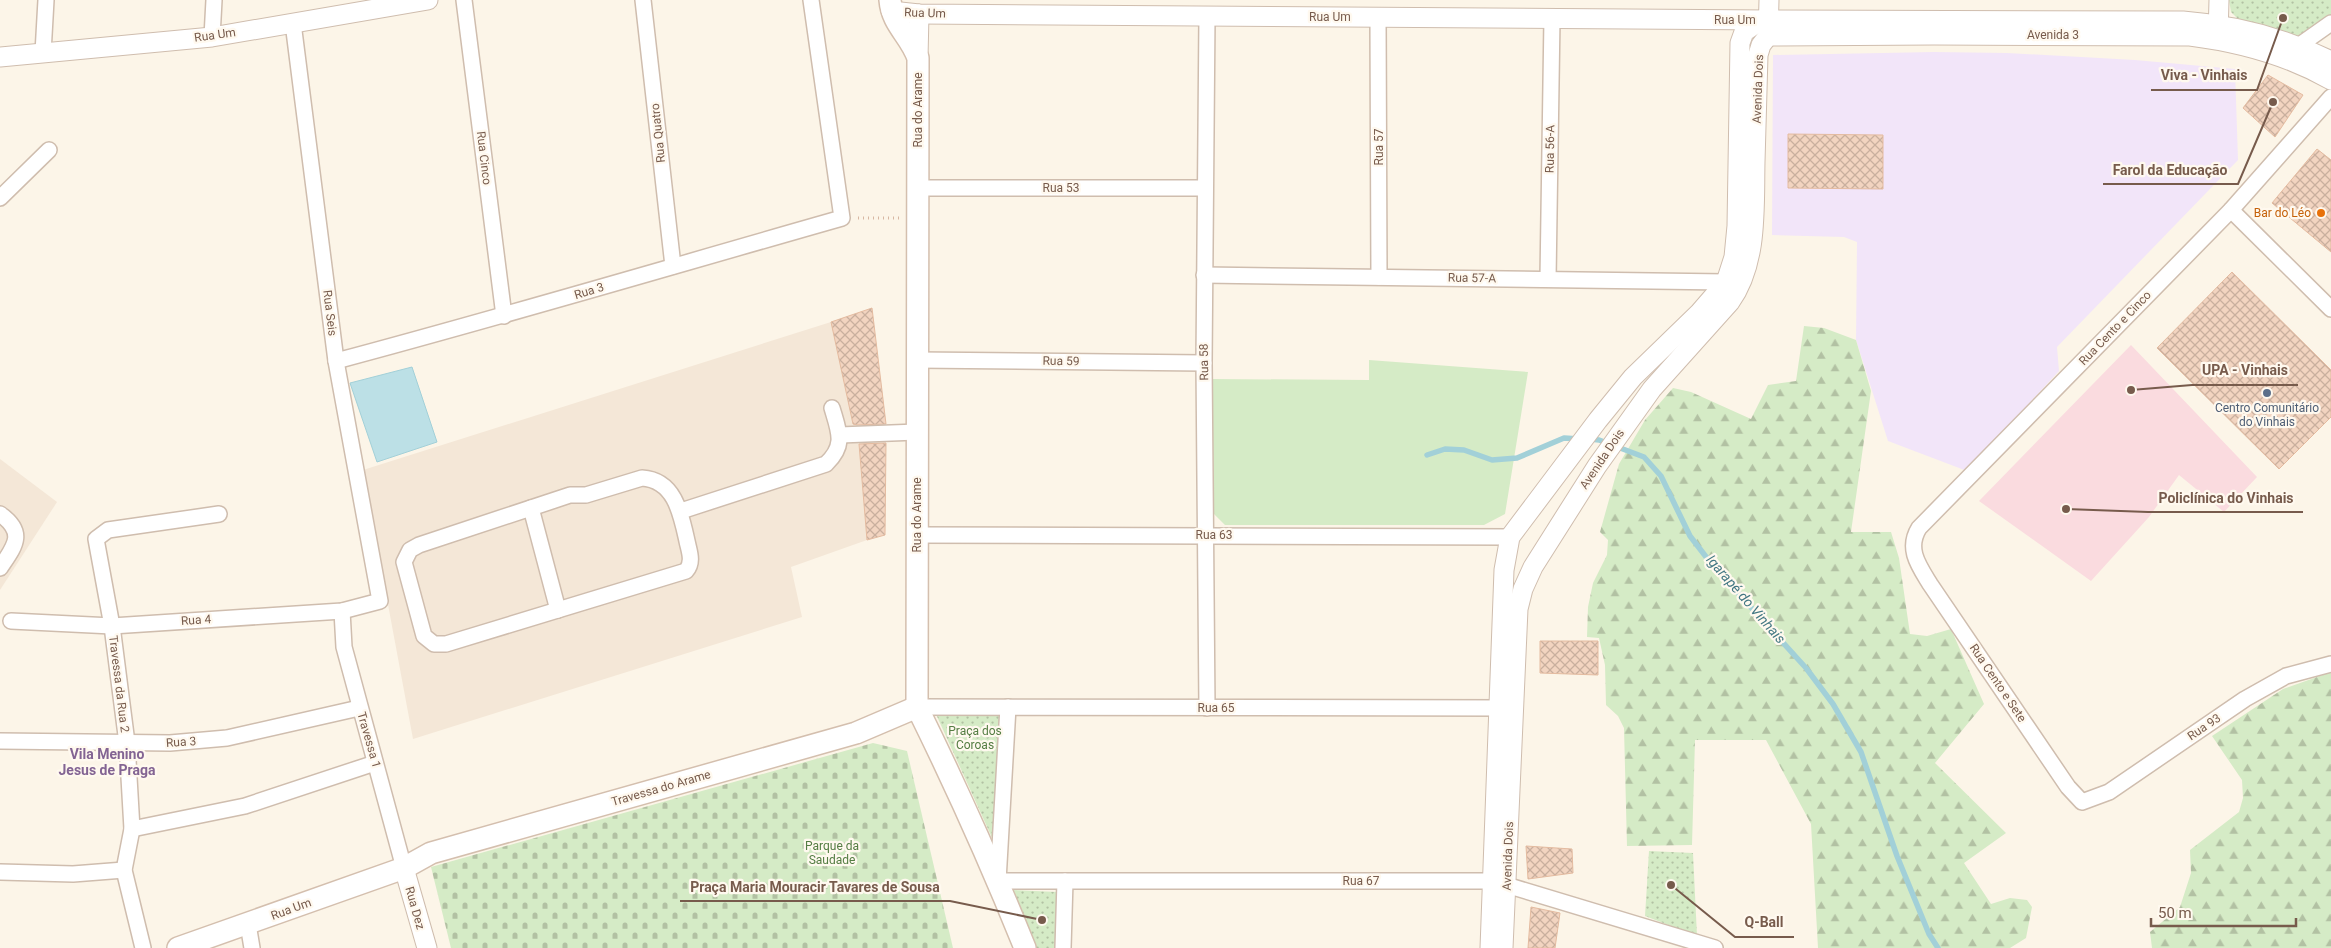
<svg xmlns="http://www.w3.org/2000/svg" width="2331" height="948" font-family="Roboto,sans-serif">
  <defs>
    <pattern id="forest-firs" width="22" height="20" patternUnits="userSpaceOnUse" patternTransform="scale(1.25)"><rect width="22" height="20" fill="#d5ebc6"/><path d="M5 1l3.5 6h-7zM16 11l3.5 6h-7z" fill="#b2c1a3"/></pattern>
    <pattern id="cemetery-stones" width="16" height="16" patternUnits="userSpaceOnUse" patternTransform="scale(1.25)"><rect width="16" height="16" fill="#d5ebc6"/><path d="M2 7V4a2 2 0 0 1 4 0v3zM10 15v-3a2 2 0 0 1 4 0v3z" fill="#b2c1a3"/></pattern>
    <pattern id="park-dots" width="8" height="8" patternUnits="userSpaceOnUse" patternTransform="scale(1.25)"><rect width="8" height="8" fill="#d5ebc6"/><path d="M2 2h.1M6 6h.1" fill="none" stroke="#b2c1a3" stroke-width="1.8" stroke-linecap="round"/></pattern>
    <pattern id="building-cross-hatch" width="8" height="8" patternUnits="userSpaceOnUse" patternTransform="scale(1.25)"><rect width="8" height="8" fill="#f2d4c0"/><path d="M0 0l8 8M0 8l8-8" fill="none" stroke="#c9af9e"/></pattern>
  </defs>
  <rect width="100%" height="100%" fill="#fcf5e8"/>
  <g fill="#f4e7d7">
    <polygon points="831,322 885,420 886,443 859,445 867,540 791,567 802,617 413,739 363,470"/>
    <polygon points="0,459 57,502 0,590"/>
  </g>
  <polygon fill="#f2e5f9" points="1934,52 2007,53 2135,60 2235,69 2238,160 2057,347 2059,371 1967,471 1888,441 1856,340 1857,242 1844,237 1772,235 1773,55"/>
  <polygon fill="#fadbdf" points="2131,345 2257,477 2224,512 2179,475 2149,517 2091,581 1979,501"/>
  <polygon fill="#d5ebc6" points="1369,360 1528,372 1505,514 1484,525 1225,525 1214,514 1212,379 1369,380"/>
  <g fill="url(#forest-firs)">
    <polygon points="1804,326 1824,328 1856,340 1871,391 1851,532 1891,532 1899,558 1910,634 1927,636 1951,629 1984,704 1935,763 2006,833 1964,863 1991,904 2010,898 2027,900 2032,907 2026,938 2010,948 1818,948 1811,824 1766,740 1695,740 1692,845 1627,846 1624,728 1618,716 1606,705 1605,665 1599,638 1587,637 1588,607 1593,583 1607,555 1608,540 1600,532 1619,464 1645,420 1673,388 1691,392 1751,419 1768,385 1796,381"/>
    <polygon points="2331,672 2331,948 2152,948 2150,932 2180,907 2191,873 2190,850 2239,812 2243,798 2242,780 2212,736 2283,689"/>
  </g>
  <polygon fill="url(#cemetery-stones)" points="873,743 907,751 953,948 451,948 431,867"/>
  <g fill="url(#park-dots)">
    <polygon points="2229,0 2331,0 2331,16 2302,35 2296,36 2239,20 2231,12"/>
    <polygon points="935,712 1003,714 993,840"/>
    <polygon points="1649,851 1693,853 1697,936 1645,916"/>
    <polygon points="1013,890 1058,892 1058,948 1037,948"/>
  </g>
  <polygon fill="#bce0e6" stroke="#a2d0d8" points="412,367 437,442 377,462 350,383"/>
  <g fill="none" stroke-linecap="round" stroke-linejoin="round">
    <g stroke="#a2d0d8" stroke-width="5.5">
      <polyline points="1590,439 1599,440 1644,457 1661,476 1690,536 1710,562 1806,668 1833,704 1861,752 1897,856 1929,934 1938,948"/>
      <polyline points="1427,455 1445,449 1464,450 1492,460 1517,458 1564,438 1580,439"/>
    </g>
  </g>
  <g fill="url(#building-cross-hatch)" stroke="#e4bba0">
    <polygon points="2268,75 2303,95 2275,137 2243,108"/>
    <polygon points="1788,134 1883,135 1883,189 1788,188"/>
    <polygon points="2317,149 2331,160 2331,252 2272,203"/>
    <polygon points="2232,272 2331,370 2331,417 2279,469 2157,348"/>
    <polygon points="872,308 886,424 857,425 853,424 831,322"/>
    <polygon points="886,443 885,535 867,540 859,444"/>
    <polygon points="1540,641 1598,641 1598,675 1540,673"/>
    <polygon points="1526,846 1572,849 1573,873 1528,879"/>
    <polygon points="1531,907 1560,913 1555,948 1528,948"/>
  </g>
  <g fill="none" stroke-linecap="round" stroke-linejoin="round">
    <g stroke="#cfbdae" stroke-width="18">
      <g id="minor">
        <polyline points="464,0 504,316"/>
        <polyline points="643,0 673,266"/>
        <polyline points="1207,16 1204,363 1207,708"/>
        <polyline points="1378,17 1379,277"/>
        <polyline points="212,37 214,0"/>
        <polyline points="43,53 46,0"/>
        <polyline points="2296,54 2297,47 2331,23"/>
        <path d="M2331 97 2231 210 1919 528C1906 549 1919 566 1930 584L2068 787 2082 802 2109 792 2245 699 2286 676 2331 664"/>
        <polyline points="917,188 1204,188"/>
        <polyline points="0,198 49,150"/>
        <polyline points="2231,210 2331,309"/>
        <polyline points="1204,275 1726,282 1734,284"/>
        <polyline points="1548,279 1552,18"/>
        <polyline points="917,360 1204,363"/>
        <path d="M336 361C505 316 673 266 842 218L811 0"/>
        <polyline points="840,435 917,432"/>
        <path d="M642 478C675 480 681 514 687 541 689 551 694 562 686 571L446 644H434L424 636 404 562 410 550 419 545 570 495H586Z"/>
        <polyline points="531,508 558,610"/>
        <path d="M681 511 826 464C846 445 839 432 832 408"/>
        <path d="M0 514C27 533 14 547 0 568"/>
        <polyline points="917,535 1510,537"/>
        <polyline points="342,611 344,647 404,868"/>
        <polyline points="11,621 112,626 342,611 380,601 336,361 293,23"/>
        <polyline points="917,707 1508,708"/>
        <polyline points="1008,707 998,881 1493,881 1715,948"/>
        <polyline points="0,741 170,743 227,738 359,708"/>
        <polyline points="132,829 245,806 375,763"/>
        <polyline points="0,872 73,874 124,870"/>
        <polyline points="248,924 252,948"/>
        <polyline points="143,948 124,870 132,829 127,743 112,626 96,539 108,530 219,514"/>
        <polyline points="1063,948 1065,881"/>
      </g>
    </g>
    <g stroke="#cfbdae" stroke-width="21">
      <g id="tertiary">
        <path d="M891 11 919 14 1770 20 2183 21C2234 25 2285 38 2331 61"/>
        <path d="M1768 36 1934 35 2190 36C2238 42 2289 56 2331 80"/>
        <polyline points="2218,36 2219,0"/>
        <polyline points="0,57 212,37 428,0"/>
        <polyline points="918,58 919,14"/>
        <polyline points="404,868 427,948"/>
        <polyline points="1490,948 1504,570 1510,537 1598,420 1633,377 1700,312 1726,282 1734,257 1737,226 1740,43 1744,32 1761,20"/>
        <path d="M1503 948 1518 609 1523 589 1533 567 1597 466 1652 389 1730 302C1758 263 1754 208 1755 162 1756 126 1757 91 1758 55L1761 45 1768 36 1769 0"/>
      </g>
    </g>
    <g stroke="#d4bfae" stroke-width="24">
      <g id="secondary">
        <path d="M890 0C892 25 910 35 918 58L917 707C956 786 992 866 1025 948"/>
        <polyline points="178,948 404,868 431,853 856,733 917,707"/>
      </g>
    </g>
    <polyline stroke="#d7b7a2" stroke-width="3" stroke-dasharray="1 4" stroke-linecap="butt" points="858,218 899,218"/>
    <use href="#minor" stroke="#fff" stroke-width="15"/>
    <use href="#tertiary" stroke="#fff" stroke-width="19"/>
    <use href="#secondary" stroke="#fff" stroke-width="21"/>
  </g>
  <circle fill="#e8710a" stroke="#fff9ef" stroke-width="2" cx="2321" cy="213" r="5"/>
  <circle fill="#5c6f8a" stroke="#fff9ef" stroke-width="2" cx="2267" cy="393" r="5"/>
  <g text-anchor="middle" stroke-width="4.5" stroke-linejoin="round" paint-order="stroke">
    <g font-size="12" fill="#775b4c" stroke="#fff9ef">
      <text transform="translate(925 13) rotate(2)" y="4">Rua Um</text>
      <text x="1330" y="21">Rua Um</text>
      <text x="1735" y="24">Rua Um</text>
      <text transform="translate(215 35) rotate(-8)" y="4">Rua Um</text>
      <text x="2053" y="39">Avenida 3</text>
      <text transform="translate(1758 89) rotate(-88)" y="4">Avenida Dois</text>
      <text transform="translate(918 110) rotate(-90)" y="4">Rua do Arame</text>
      <text transform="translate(658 133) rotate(-96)" y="4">Rua Quatro</text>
      <text transform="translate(1379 147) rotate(-90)" y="4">Rua 57</text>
      <text transform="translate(1550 149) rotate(-89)" y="4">Rua 56-A</text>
      <text transform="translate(484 158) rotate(83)" y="4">Rua Cinco</text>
      <text x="1061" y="192">Rua 53</text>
      <text transform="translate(1472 278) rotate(1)" y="4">Rua 57-A</text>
      <text transform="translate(589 291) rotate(-17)" y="4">Rua 3</text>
      <text transform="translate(330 313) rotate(83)" y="4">Rua Seis</text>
      <text transform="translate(2115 328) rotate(-46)" y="4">Rua Cento e Cinco</text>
      <text transform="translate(1061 361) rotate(1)" y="4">Rua 59</text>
      <text transform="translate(1204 362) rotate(-91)" y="4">Rua 58</text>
      <text transform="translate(1602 459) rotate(-56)" y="4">Avenida Dois</text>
      <text transform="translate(917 515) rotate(-90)" y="4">Rua do Arame</text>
      <text x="1214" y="539">Rua 63</text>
      <text transform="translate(196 620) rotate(-4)" y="4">Rua 4</text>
      <text transform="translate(1998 683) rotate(56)" y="4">Rua Cento e Sete</text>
      <text transform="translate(119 684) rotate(83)" y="4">Travessa da Rua 2</text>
      <text x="1216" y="712">Rua 65</text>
      <text transform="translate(2204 727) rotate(-34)" y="4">Rua 93</text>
      <text transform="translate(369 740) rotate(74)" y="4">Travessa 1</text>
      <text transform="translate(181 742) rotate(-4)" y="4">Rua 3</text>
      <text transform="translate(661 788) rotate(-16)" y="4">Travessa do Arame</text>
      <text transform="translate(1508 856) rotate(-88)" y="4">Avenida Dois</text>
      <text x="1361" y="885">Rua 67</text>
      <text transform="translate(415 908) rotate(74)" y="4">Rua Dez</text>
      <text transform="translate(291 909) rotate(-20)" y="4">Rua Um</text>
    </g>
    <g font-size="12" fill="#c56008" stroke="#fff9ef" text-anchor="end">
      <text x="2311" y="217">Bar do Léo</text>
    </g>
    <g font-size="12" fill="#4e5e75" stroke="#fff9ef">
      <text x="2267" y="412">Centro Comunitário<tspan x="2267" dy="14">do Vinhais</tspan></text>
    </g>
    <g font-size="12" fill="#547d43" stroke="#fff9ef">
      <text x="975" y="735">Praça dos<tspan x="975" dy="14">Coroas</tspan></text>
      <text x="832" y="850">Parque da<tspan x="832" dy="14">Saudade</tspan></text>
    </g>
    <g font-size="14" font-style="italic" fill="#427783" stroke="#fff9ef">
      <text transform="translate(1746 599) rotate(49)" y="5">Igarapé do Vinhais</text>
    </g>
    <g font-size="14" font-weight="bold" fill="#836493" stroke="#fff9ef">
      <text x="107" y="759">Vila Menino<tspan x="107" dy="16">Jesus de Praga</tspan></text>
    </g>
  </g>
  <path fill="none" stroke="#775b4c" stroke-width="2" d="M2283 18L2257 90H2151M2273 102L2238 184H2103M2131 390L2192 385H2298M2066 509L2148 512H2303M1042 920L950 901H680M1671 885L1735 937H1794"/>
  <g fill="#775b4c" stroke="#fff9ef" stroke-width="2">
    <circle cx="2283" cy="18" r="5"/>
    <circle cx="2273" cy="102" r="5"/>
    <circle cx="2131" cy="390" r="5"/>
    <circle cx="2066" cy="509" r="5"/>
    <circle cx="1042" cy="920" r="5"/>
    <circle cx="1671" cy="885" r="5"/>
  </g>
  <g font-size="14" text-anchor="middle" font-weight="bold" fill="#775b4c" stroke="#fff9ef" stroke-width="4.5" stroke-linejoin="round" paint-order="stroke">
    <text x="2204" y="80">Viva - Vinhais</text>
    <text x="2170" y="175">Farol da Educação</text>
    <text x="2245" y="375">UPA - Vinhais</text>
    <text x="2226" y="503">Policlínica do Vinhais</text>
    <text x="815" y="892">Praça Maria Mouracir Tavares de Sousa</text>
    <text x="1764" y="927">Q-Ball</text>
  </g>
  <path d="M2151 918v8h145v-8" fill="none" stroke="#775b4c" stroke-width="2.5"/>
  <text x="2158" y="918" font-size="15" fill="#775b4c" stroke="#fff9ef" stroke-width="4" paint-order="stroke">50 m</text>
</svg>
